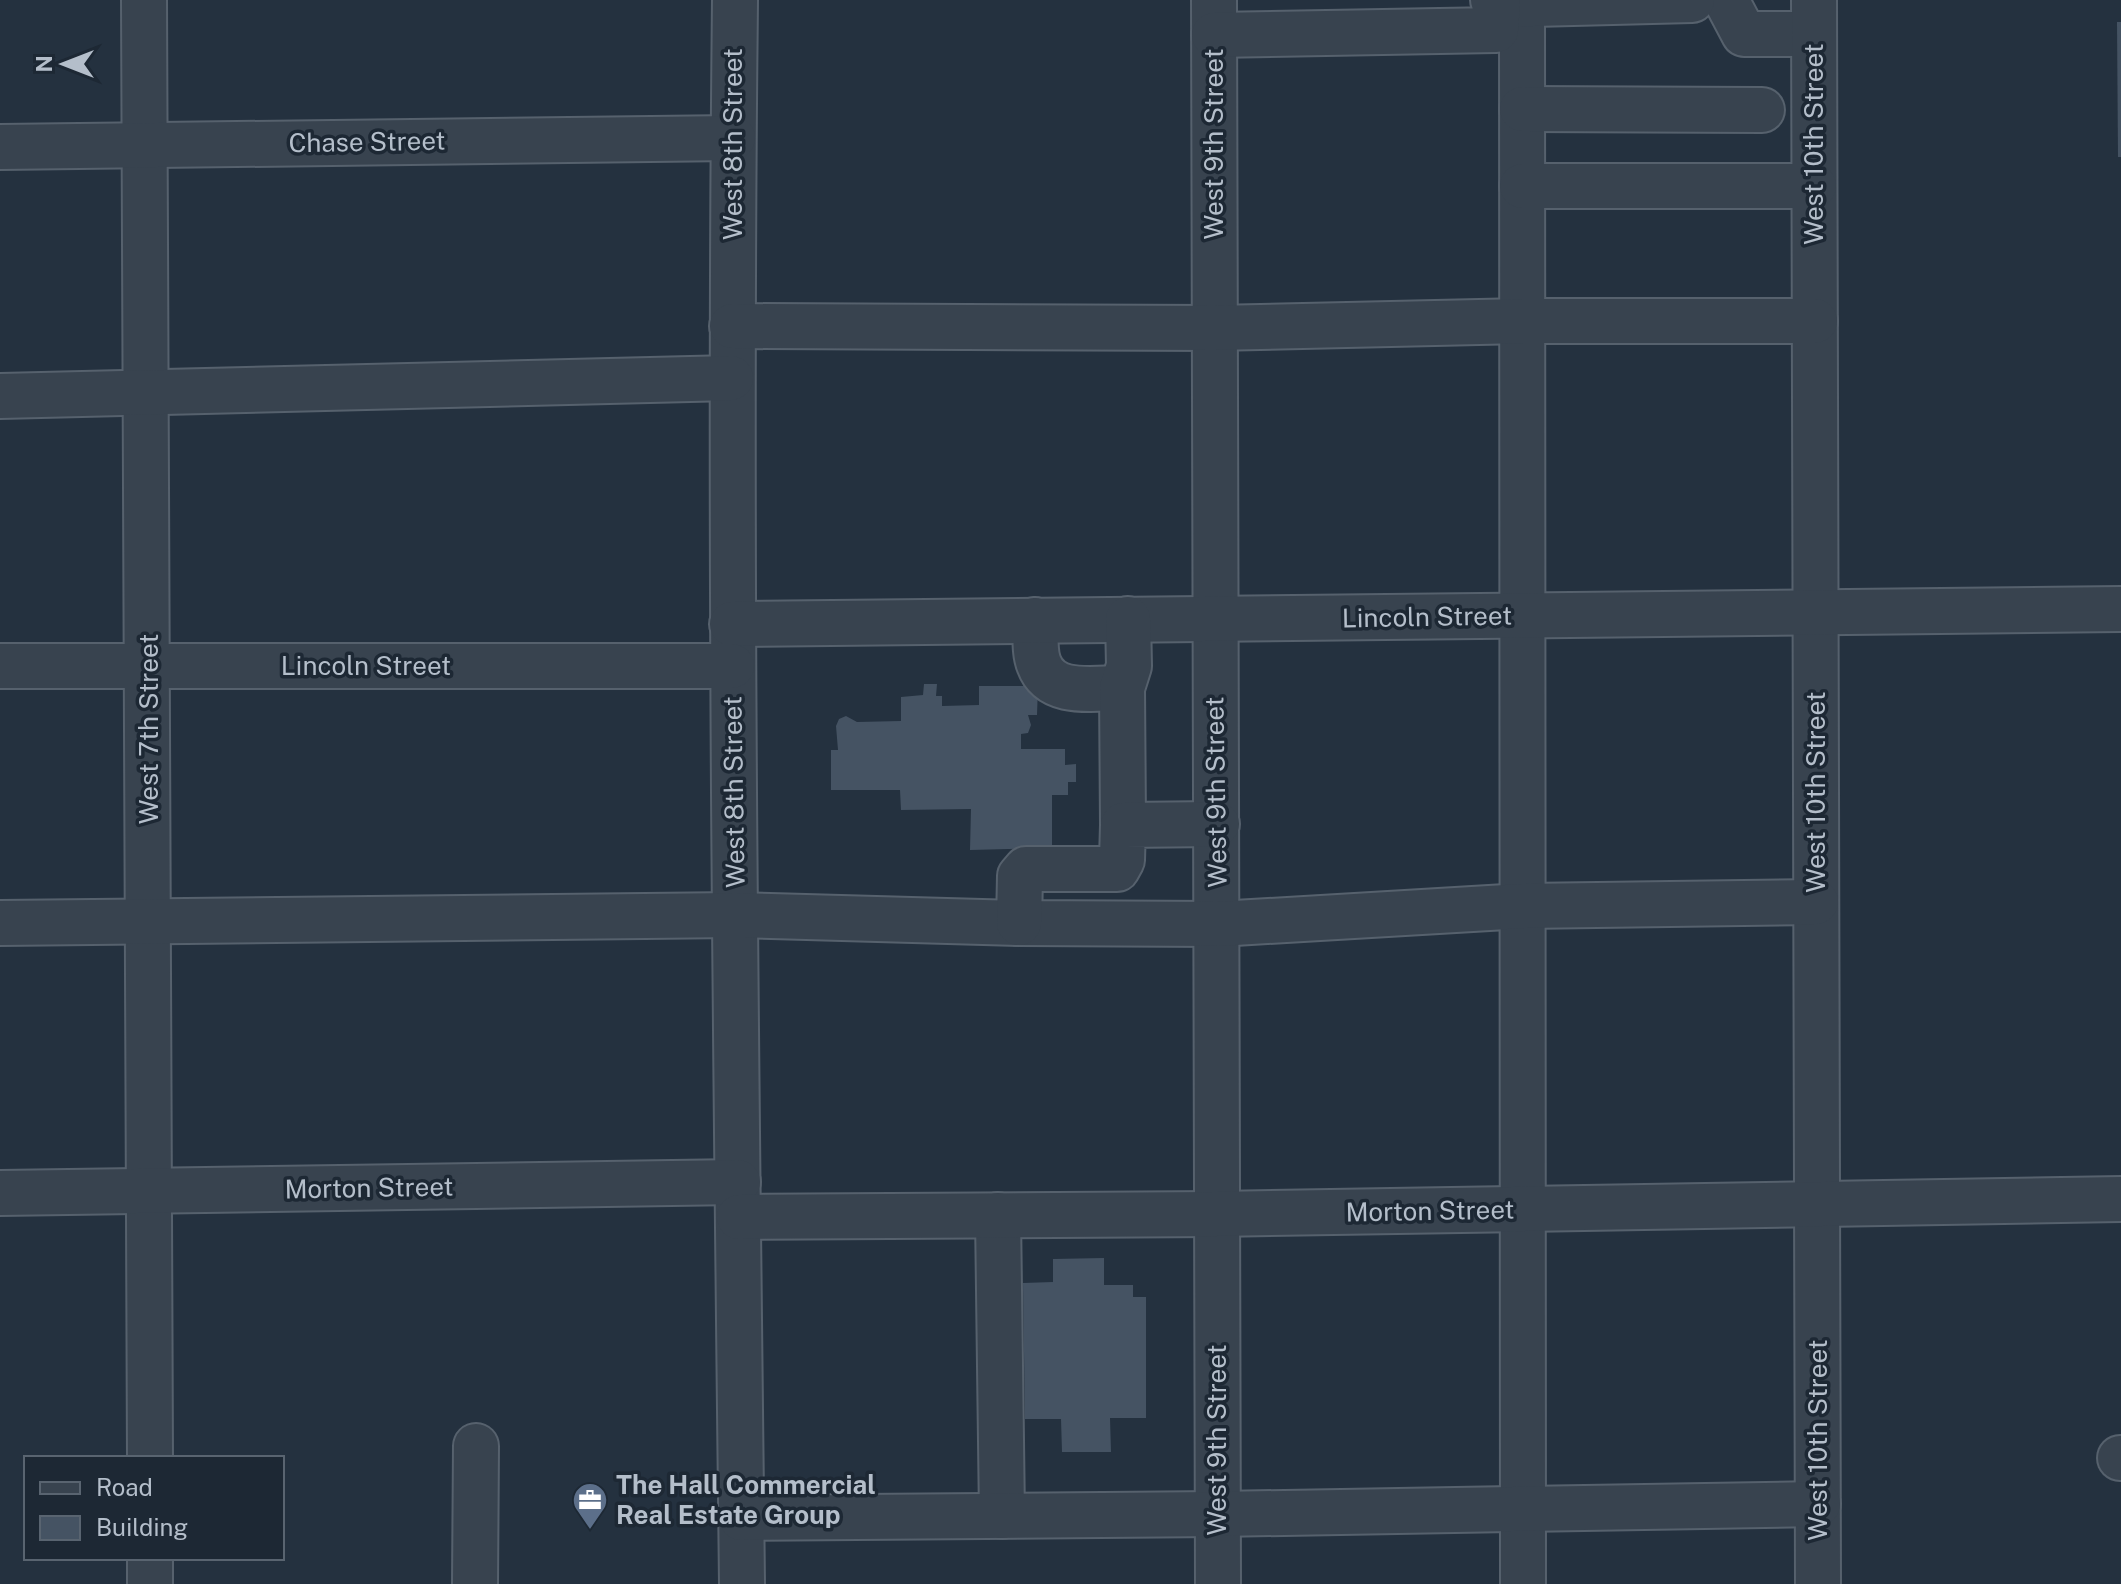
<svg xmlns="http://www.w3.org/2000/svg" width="2121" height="1584" font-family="'Public Sans',sans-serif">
  <rect width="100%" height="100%" fill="#24313f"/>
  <g fill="#455363">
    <polygon points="2117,22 2121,22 2121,157 2118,157"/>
    <polygon points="924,684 937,684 936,696 942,696 942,706 979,705 979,686 1038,686 1037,715 1028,715 1031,725 1028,733 1021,734 1021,749 1065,749 1065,765 1076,764 1076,782 1068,782 1068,795 1052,795 1052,848 970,850 971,809 901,810 900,790 831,790 831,750 838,750 836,726 839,719 846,716 857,722 901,721 901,697 923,695"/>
    <polygon points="1104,1258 1104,1285 1133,1285 1133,1297 1146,1297 1146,1418 1110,1418 1111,1452 1062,1452 1061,1419 1025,1419 1023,1283 1053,1282 1053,1259"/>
  </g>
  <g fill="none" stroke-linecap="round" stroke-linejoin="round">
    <g stroke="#56616d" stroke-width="48">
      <g id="minor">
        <polyline points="144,0 150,1458"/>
        <path d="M735 0C729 528 736 1056 742 1584"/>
        <polyline points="1214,0 1218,1584"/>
        <polyline points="1522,0 1523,1584"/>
        <polyline points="1726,0 1744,34 1814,34"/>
        <polyline points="1814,0 1818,1584"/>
        <polyline points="1498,5 1692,0"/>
        <polyline points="1214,35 1496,30 1498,5 1493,0"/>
        <polyline points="1522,109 1762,110"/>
        <polyline points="0,147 733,138"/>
        <polyline points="1522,186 1814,186"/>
        <polyline points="732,326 1214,328 1523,321 1815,321"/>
        <polyline points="0,396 731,378"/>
        <path d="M1035 620C1036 634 1034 652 1039 664 1051 697 1094 688 1122 688"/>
        <polyline points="732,624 2121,609"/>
        <polyline points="0,666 732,666"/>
        <polyline points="1123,825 1122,688 1129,666 1128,619"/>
        <polyline points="0,923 735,915 1019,923 1218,924 1523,906 1816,902"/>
        <polyline points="1019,923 1020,876 1026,869 1117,869 1122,860 1123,825 1217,824"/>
        <polyline points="0,1193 738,1182"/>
        <polyline points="998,1215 1002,1516"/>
        <polyline points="739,1217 1217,1214 2121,1199"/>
        <polyline points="2120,1458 2121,1458"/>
        <polyline points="741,1518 1218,1514 1818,1504"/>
        <polyline points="150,1558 150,1584"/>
        <polyline points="475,1584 476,1446"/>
      </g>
    </g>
    <use href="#minor" stroke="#38434f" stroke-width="44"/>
  </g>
  <defs>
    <g id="office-pin" transform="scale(1.8)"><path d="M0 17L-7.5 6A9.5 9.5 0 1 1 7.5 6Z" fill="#5c6f8a" stroke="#1d2834"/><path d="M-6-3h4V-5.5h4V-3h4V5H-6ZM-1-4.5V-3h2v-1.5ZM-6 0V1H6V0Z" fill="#fff"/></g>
  </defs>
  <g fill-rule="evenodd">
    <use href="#office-pin" x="590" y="1500"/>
  </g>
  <g text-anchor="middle" stroke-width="7" stroke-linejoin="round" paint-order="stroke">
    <g font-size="26" fill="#b4beca" stroke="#1d2834">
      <text transform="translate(367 142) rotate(-1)" y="9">Chase Street</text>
      <text transform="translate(733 144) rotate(-90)" y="9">West 8th Street</text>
      <text transform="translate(1214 144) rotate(-90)" y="9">West 9th Street</text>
      <text transform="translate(1814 144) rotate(-90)" y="9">West 10th Street</text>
      <text transform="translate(1427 617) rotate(-1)" y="9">Lincoln Street</text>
      <text x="366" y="675">Lincoln Street</text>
      <text transform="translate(149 729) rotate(-90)" y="9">West 7th Street</text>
      <text transform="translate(734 792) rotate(-91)" y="9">West 8th Street</text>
      <text transform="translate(1216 792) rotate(-91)" y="9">West 9th Street</text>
      <text transform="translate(1816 792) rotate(-90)" y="9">West 10th Street</text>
      <text transform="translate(369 1188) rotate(-1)" y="9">Morton Street</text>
      <text transform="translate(1430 1211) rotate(-1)" y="9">Morton Street</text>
      <text transform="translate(1217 1440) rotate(-90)" y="9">West 9th Street</text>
      <text transform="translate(1818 1440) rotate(-90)" y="9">West 10th Street</text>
    </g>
    <g font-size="26" font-weight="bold" fill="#b4beca" stroke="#1d2834" text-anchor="start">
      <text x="616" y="1494">The Hall Commercial<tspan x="616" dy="30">Real Estate Group</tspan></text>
    </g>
  </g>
  <rect x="24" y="1456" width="260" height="104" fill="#1d2834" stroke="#596470" stroke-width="2"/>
  <rect x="40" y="1482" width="40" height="12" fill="#38434f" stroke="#596470" stroke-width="2"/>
  <text x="96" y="1496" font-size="24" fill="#b4beca">Road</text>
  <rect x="40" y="1516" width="40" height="24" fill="#455363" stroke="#596470" stroke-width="2"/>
  <text x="96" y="1536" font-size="24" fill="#b4beca">Building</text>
  <g transform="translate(64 64) rotate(270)" stroke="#1d2834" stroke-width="6" paint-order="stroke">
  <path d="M0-6L14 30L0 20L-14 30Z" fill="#b4beca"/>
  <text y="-12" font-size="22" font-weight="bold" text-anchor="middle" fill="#b4beca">N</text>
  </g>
</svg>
